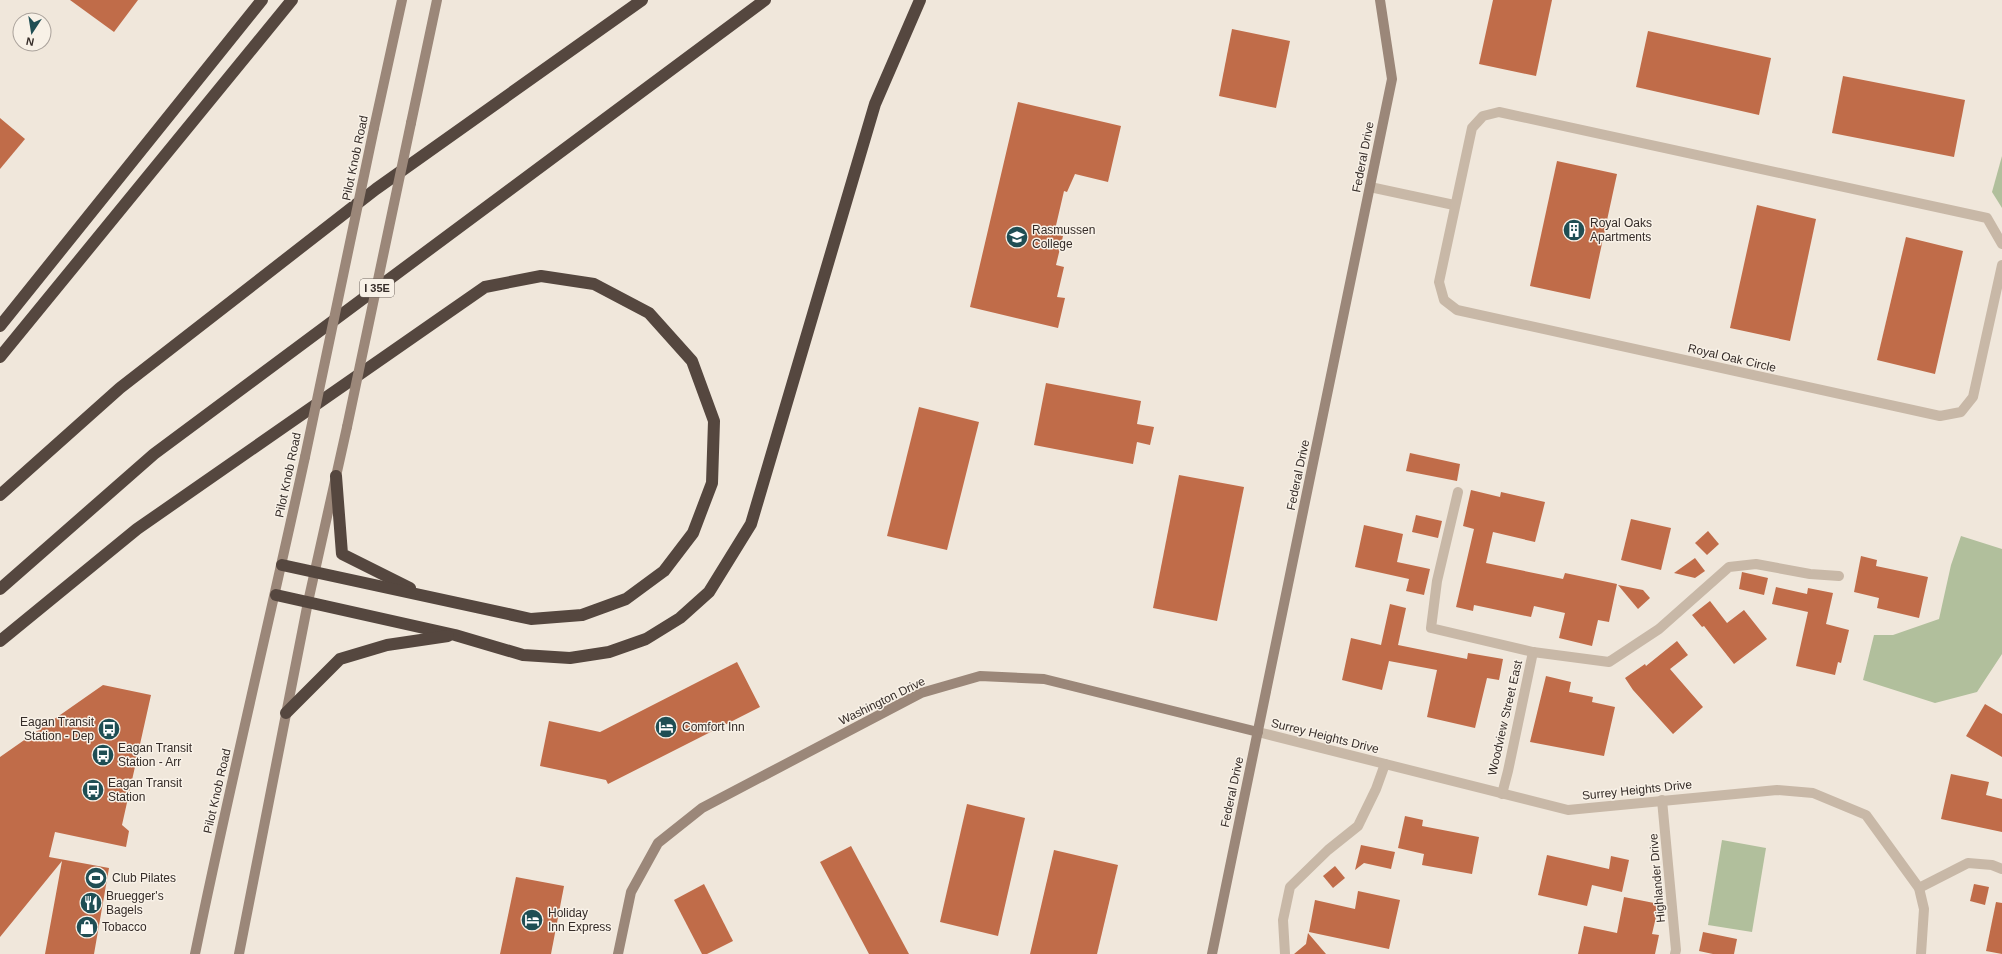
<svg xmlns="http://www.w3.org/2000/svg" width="2002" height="954" font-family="Helvetica,sans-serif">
  <rect width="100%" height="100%" fill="#f0e7db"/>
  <g fill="#b1bf9c">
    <polygon points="2002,156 2002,208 1992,192"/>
    <polygon points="1961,536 2002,549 2002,654 1977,692 1935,703 1863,680 1874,635 1893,635 1939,619 1951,565"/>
    <polygon points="1722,840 1766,848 1752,932 1708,925"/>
  </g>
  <g fill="#c06c49">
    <polygon points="70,0 138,0 114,32"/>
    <polygon points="1493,0 1552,0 1536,76 1479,64"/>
    <polygon points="1232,29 1290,41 1276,108 1219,96"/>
    <polygon points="1648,31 1771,58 1759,115 1636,87"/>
    <polygon points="1843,76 1965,100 1954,157 1832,133"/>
    <polygon points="1018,102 1121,126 1108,182 1075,174 1067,192 1064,191 1054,234 1063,236 1056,265 1064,267 1057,297 1065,298 1058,328 970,307"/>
    <polygon points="0,118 25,139 0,169"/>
    <polygon points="1557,161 1617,174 1590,299 1530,286"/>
    <polygon points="1757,205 1816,219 1790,341 1730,328"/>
    <polygon points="1906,237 1963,251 1935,374 1877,360"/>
    <polygon points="1046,383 1141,401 1137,424 1154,427 1150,445 1137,442 1133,464 1034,445"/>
    <polygon points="919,407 979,422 947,550 887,536"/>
    <polygon points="1410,453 1460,464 1457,481 1406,471"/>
    <polygon points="1179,475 1244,487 1217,621 1153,608"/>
    <polygon points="1471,490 1500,497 1501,492 1545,502 1535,542 1493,532 1486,563 1563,579 1565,573 1617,584 1609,622 1598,620 1592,646 1559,638 1565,613 1534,606 1531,617 1474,605 1473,611 1456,607 1474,529 1463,526"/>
    <polygon points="1416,515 1442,521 1438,538 1412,532"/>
    <polygon points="1631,519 1671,528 1661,570 1621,560"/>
    <polygon points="1364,525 1403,534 1397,562 1430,569 1424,595 1406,591 1409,579 1355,567"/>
    <polygon points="1708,531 1719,544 1707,555 1695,543"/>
    <polygon points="1861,556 1877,560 1876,566 1928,577 1919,618 1877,608 1879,598 1854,592"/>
    <polygon points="1695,558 1705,571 1695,578 1674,573"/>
    <polygon points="1742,572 1768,578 1764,595 1739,589"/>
    <polygon points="1618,585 1643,590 1650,598 1638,609"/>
    <polygon points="1776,587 1807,594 1808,588 1833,593 1826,624 1849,630 1841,663 1838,662 1835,675 1796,666 1808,612 1772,604"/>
    <polygon points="1710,601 1727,623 1744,610 1767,639 1734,664 1704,626 1702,627 1692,615"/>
    <polygon points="1390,604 1406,608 1398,645 1467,659 1468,653 1503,659 1499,680 1487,678 1475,728 1427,717 1437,670 1389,661 1382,690 1342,680 1351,638 1381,645"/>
    <polygon points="1677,641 1688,655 1670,669 1703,707 1673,734 1633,690 1625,678 1645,664 1646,666"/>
    <polygon points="737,662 760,707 608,784 606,780 540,766 549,721 600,732"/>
    <polygon points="1546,676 1571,682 1569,692 1593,697 1592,702 1615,707 1604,756 1530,742"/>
    <polygon points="103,685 151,695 122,825 129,831 126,847 55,832 49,857 109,868 94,954 45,954 62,861 0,937 0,757"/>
    <polygon points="1985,704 2002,714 2002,757 1966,736"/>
    <polygon points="1951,774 1989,782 1986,795 2002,799 2002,832 1941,819"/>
    <polygon points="967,804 1025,818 998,936 940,922"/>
    <polygon points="1405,816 1423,820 1422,826 1479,837 1472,874 1422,865 1424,854 1398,848"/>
    <polygon points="1361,845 1395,852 1391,869 1364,863 1355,870"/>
    <polygon points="851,846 909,954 869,954 820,862"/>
    <polygon points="1054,850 1118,865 1097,954 1030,954"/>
    <polygon points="1547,855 1609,869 1611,856 1629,860 1622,892 1592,885 1587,906 1538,895"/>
    <polygon points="1335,866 1345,878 1333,888 1323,876"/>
    <polygon points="516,877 564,886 551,954 500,954"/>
    <polygon points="704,884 733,941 707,954 702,954 674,900"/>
    <polygon points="1974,884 1989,887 1985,905 1970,901"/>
    <polygon points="1358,891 1400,900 1389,949 1309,932 1315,900 1355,909"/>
    <polygon points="1624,897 1659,904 1652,934 1659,935 1655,954 1578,954 1584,926 1617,933"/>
    <polygon points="1996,902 2002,903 2002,954 1986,951"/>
    <polygon points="1703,932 1737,939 1734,954 1713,954 1699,951"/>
    <polygon points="1308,933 1326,954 1294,954 1306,944"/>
  </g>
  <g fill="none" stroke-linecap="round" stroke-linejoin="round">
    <g stroke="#c8b8a7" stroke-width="10">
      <polyline points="1370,187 1454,205"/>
      <polyline points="2002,244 1987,218 1499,112 1483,116 1472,128 1439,282 1444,300 1457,310 1940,416 1961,412 1973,397 2002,265"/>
      <polyline points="1458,492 1437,581 1431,628 1533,652 1609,662 1659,629 1729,567 1756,564 1810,574 1839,576"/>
      <polyline points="1258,732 1568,810 1777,790 1813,793 1866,815 1919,888 1924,909 1921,954"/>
      <polyline points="1502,794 1508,771 1533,652"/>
      <polyline points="1662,800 1676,950 1675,954"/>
      <polyline points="1919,888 1968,863 1992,865 2002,869"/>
      <polyline points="1285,954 1283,920 1290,887 1328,850 1358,826 1376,789 1385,764"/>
    </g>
    <g stroke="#9b8779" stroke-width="10">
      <polyline points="411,123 437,0"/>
      <polyline points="374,128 402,0"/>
      <path d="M195 954C229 788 269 623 305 457"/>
      <polyline points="239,954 308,602 347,427"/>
      <polyline points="618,954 631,892 658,843 702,808 921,693 980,676 1044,679 1258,732"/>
      <polyline points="1212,954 1392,79 1380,0"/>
    </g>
    <g stroke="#55473f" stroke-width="12">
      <polyline points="0,326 262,0"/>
      <polyline points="0,357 292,0"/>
      <polyline points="336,476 342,554 410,588"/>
      <polyline points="0,495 120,388 376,189 642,0"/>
      <polyline points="0,589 154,454 765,0"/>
      <polyline points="276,595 455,635 523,655 570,658 609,652 646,639 680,618 709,592 751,524 875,104 920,0"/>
      <polyline points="0,641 137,529 485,287 541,276 594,284 649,313 692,361 714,421 712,483 693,533 664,571 626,599 582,615 531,619 282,565"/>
      <polyline points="286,713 340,659 387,645 448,636"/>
    </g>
    <g stroke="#9b8779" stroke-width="10">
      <polyline points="347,427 411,123"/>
      <polyline points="305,457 374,128"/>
    </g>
  </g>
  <defs>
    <g id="building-disc" transform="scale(1.15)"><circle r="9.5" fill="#1f4e54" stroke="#f8f1e7"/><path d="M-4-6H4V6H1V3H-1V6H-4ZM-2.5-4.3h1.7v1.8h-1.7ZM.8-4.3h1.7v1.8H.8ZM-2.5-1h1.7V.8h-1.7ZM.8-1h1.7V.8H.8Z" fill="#fff"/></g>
    <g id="university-disc" transform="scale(1.15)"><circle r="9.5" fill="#1f4e54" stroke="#f8f1e7"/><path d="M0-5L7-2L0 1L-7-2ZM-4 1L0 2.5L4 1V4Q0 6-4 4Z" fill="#fff"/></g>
    <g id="hotel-disc" transform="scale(1.15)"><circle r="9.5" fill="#1f4e54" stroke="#f8f1e7"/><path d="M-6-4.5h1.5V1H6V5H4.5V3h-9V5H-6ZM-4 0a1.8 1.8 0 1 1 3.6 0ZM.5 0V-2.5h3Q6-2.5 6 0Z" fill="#fff"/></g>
    <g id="bus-disc" transform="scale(1.15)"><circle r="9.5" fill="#1f4e54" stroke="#f8f1e7"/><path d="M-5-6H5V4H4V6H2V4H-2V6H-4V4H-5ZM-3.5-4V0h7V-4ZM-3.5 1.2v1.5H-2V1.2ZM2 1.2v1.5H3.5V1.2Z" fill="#fff"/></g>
    <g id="stadium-disc" transform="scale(1.15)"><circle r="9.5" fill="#1f4e54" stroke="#f8f1e7"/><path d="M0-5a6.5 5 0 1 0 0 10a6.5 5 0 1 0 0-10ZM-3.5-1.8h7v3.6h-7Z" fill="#fff"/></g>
    <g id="restaurant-disc" transform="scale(1.15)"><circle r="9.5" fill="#1f4e54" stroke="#f8f1e7"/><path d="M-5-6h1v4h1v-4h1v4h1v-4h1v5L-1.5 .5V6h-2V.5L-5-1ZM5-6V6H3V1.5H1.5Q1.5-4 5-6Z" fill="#fff"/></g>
    <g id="shop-disc" transform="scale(1.15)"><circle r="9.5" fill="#1f4e54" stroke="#f8f1e7"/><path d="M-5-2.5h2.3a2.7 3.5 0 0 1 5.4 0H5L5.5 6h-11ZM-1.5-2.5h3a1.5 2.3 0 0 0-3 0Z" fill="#fff"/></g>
  </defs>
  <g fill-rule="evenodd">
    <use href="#building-disc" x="1574" y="230"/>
    <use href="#university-disc" x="1017" y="237"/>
    <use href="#hotel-disc" x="666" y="727"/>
    <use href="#bus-disc" x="109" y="729"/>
    <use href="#bus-disc" x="103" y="755"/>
    <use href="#bus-disc" x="93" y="790"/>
    <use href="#stadium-disc" x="96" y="878"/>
    <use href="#restaurant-disc" x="91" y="903"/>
    <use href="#hotel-disc" x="532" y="920"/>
    <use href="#shop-disc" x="87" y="927"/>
  </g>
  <g text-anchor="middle" stroke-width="3" stroke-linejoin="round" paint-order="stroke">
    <rect fill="#f8f1e7" stroke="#706761" stroke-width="1" x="360" y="279" width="34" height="18" rx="3"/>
    <g font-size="11" font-weight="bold" fill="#352c28">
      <text x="377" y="292">I 35E</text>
    </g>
    <g font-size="12" fill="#352c28" stroke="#f8f1e7">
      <text transform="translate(1363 157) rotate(-79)" y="4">Federal Drive</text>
      <text transform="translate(355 158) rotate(-78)" y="4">Pilot Knob Road</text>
      <text transform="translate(1732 358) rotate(13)" y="4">Royal Oak Circle</text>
      <text transform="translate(288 475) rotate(-78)" y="4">Pilot Knob Road</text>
      <text transform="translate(1298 475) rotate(-78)" y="4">Federal Drive</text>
      <text transform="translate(882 701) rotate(-26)" y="4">Washington Drive</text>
      <text transform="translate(1505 718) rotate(-77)" y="4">Woodview Street East</text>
      <text transform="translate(1325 736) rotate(14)" y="4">Surrey Heights Drive</text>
      <text transform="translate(1637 790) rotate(-6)" y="4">Surrey Heights Drive</text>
      <text transform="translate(217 791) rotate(-77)" y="4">Pilot Knob Road</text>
      <text transform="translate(1232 792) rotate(-78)" y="4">Federal Drive</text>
      <text transform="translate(1657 878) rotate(-95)" y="4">Highlander Drive</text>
    </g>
    <g font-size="12" fill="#352c28" stroke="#f8f1e7" text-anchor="start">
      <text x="1590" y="227">Royal Oaks<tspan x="1590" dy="14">Apartments</tspan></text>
      <text x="1032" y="234">Rasmussen<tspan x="1032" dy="14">College</tspan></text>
      <text x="94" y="726" text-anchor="end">Eagan Transit<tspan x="94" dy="14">Station - Dep</tspan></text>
      <text x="682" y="731">Comfort Inn</text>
      <text x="118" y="752">Eagan Transit<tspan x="118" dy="14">Station - Arr</tspan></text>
      <text x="108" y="787">Eagan Transit<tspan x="108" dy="14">Station</tspan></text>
      <text x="112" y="882">Club Pilates</text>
      <text x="106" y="900">Bruegger's<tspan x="106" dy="14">Bagels</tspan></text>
      <text x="548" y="917">Holiday<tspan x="548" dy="14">Inn Express</tspan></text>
      <text x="102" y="931">Tobacco</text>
    </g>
  </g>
  <g transform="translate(32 32) rotate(192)"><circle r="19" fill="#f8f1e7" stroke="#aaa29b"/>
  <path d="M0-3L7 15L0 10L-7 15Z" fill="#1f4e54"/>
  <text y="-6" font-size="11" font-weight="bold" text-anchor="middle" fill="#352c28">N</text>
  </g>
</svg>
